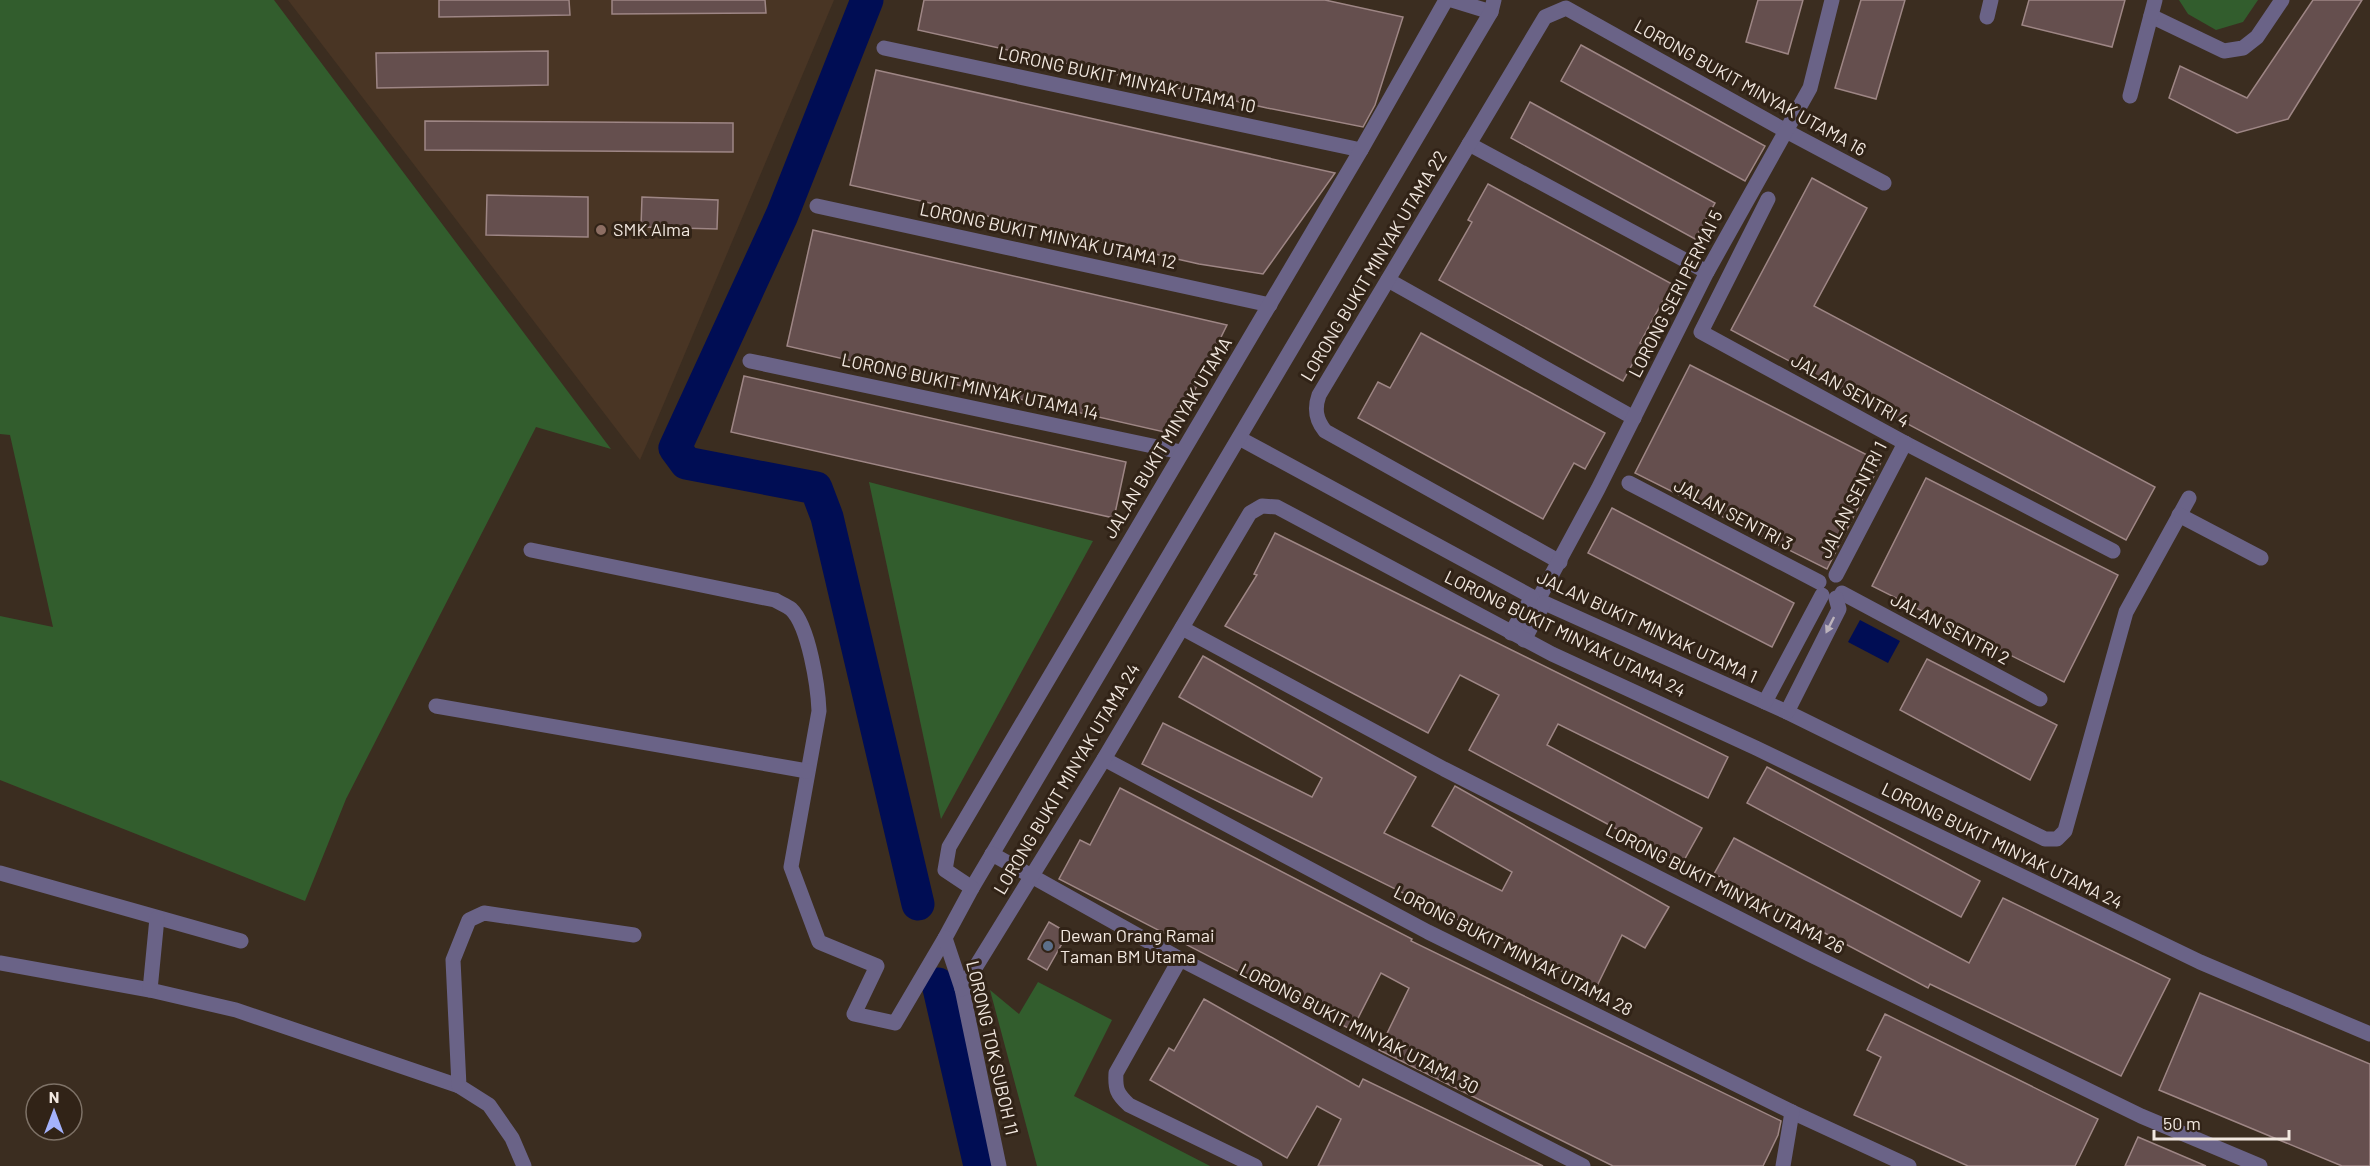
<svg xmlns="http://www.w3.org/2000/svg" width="2370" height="1166" font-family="Barlow,sans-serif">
  <rect width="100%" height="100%" fill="#3b2d20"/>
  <polygon fill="#493524" points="288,0 834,0 640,460"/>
  <g fill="#325d2d">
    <polygon points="0,0 274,0 611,449 536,427 346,799 305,901 0,780 0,616 53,627 10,435 0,434"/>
    <polygon points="2179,0 2258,0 2243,22 2216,30 2188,14"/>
    <polygon points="869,482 1093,541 941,819"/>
    <polygon points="1038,982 1112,1020 1074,1096 1210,1166 1037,1166 990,990 1019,1014"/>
  </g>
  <polygon fill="#000d54" points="1860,620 1900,641 1888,663 1848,642"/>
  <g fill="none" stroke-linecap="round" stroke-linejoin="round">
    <g stroke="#000d54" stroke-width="33">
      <polyline points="867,0 782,215 675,448 686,463 816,488 827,517 918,904"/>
      <polyline points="938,984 980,1166"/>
    </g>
  </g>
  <g fill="#654f4e" stroke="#9e8685" stroke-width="1.5">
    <polygon points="439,0 569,0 570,15 439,17"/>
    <polygon points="612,0 765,0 766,13 612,14"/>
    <polygon points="924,0 1325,0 1403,17 1375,105 1363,127 1267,108 918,30"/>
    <polygon points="1758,0 1803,0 1788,54 1746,42"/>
    <polygon points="1861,0 1905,0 1876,99 1835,88"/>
    <polygon points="2029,0 2125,0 2112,47 2022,25"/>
    <polygon points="2313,0 2362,0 2288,119 2237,133 2169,98 2180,66 2247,98"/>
    <polygon points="1581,45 1765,146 1745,181 1561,81"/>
    <polygon points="548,51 548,85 377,88 376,53"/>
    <polygon points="876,70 1335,173 1263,274 1199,264 850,185"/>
    <polygon points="1530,102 1715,203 1695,239 1511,138"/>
    <polygon points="425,121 733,123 733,152 425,150"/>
    <polygon points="1812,178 1867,208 1814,306 2155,487 2126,540 1731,330"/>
    <polygon points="1488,184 1672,284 1640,343 1643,345 1623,381 1439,280 1472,222 1468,220"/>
    <polygon points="487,195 588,197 588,237 486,235"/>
    <polygon points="642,197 718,200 717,229 641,227"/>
    <polygon points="813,230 1227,325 1173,434 787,346"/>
    <polygon points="1421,333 1605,433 1585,469 1574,463 1543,519 1358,418 1378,382 1390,388"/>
    <polygon points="1690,365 1881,462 1827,569 1635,473"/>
    <polygon points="744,376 1126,462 1114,518 731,432"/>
    <polygon points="1926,478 2118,575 2064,682 1872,586"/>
    <polygon points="1612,508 1794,603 1772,647 1588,553"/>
    <polygon points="1275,533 1728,757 1708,798 1558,724 1547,745 1702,828 1682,864 1469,750 1499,695 1460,675 1428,733 1225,626 1257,575 1254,574"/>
    <polygon points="1203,656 1416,777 1384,833 1502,891 1512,872 1432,826 1455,786 1669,907 1645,948 1622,935 1596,988 1142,764 1163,723 1312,797 1322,778 1179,697"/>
    <polygon points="1927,659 2057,725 2030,780 1900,710"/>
    <polygon points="1767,767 1980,881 1961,917 1747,803"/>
    <polygon points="1120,788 1412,939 1411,941 1781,1121 1778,1135 1763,1166 1613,1166 1379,1050 1409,988 1381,973 1352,1030 1059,879 1080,840 1090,845"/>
    <polygon points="1734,838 1969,963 2003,898 2170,979 2121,1076 1930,984 1928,988 1714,874"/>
    <polygon points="1049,922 1068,933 1047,970 1028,959"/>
    <polygon points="2200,993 2370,1064 2370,1166 2342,1166 2159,1090"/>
    <polygon points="1204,999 1359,1087 1363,1079 1543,1166 1318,1166 1341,1119 1317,1106 1287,1158 1150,1080 1169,1048 1174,1051"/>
    <polygon points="1885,1014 2098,1119 2075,1166 1968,1166 1854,1115 1881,1057 1867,1050"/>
    <polygon points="2138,1137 2206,1166 2125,1166"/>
  </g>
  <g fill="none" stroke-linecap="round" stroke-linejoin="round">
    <g stroke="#6a6387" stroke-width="15">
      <polyline points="1452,0 1491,12"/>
      <polyline points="2151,16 2224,51 2243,48 2257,37 2282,0"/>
      <polyline points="1987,17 1991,0"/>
      <polyline points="884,48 1361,150"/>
      <polyline points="2130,96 2155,0"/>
      <polyline points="1469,144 1707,272"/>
      <polyline points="1768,199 1701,332 1905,443 2113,551"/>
      <polyline points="817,206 1270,305"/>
      <polyline points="1388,280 1634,418"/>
      <polyline points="750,361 1181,452"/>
      <polyline points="1239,438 1538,600 1787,712 2045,839 2057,839 2065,831 2126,612 2189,498"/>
      <polyline points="1629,483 1819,582"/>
      <polyline points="2179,515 2261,558"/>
      <path d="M531 550 775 600C780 603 787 606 791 609 809 626 818 687 819 711L791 867 819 942 877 966 854 1014 895 1023 945 938 972 888 1491 12 1494 0"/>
      <path d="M1560 562 1325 431C1316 420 1314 409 1319 395L1545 17 1566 8 1786 131 1884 183"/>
      <polyline points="1836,575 1905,443"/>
      <polyline points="1842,593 2040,699"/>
      <polyline points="1538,600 1598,489 1707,272 1810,88 1832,0"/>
      <polyline points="1182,628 1444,769 1809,954 2141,1116 2260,1166"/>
      <polyline points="1511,633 1532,597"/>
      <polyline points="1524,640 1544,603"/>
      <polyline points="1765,702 1822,595"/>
      <polyline points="436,706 807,771"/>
      <polyline points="1787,712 1839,609 1836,598"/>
      <polyline points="1104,759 1428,932 1792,1112 1909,1166"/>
      <polyline points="992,854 1180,959 1583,1166"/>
      <polyline points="0,873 241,941"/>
      <polyline points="972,888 945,870 949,847 1361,150 1446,0"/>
      <polyline points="945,938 962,989 999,1166"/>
      <path d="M1180 959 1116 1073C1115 1089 1117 1094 1129 1105L1255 1166"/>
      <polyline points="0,963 150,990 236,1010 459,1086"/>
      <polyline points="962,989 1104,759 1250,513 1262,506 1277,507 1552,654 1756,748 2200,962 2370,1034"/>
      <polyline points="150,990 157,918"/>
      <polyline points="524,1166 512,1138 489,1105 459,1086 453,960 469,920 484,913 634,935"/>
      <polyline points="1783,1166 1792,1112"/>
    </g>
  </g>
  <defs><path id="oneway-solid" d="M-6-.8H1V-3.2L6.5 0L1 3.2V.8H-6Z" transform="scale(1.5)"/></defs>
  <use fill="#bcb3bc" href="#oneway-solid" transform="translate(1830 625) rotate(117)"/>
  <circle fill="#8d6e63" stroke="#312317" stroke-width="2" cx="601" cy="230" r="6"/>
  <circle fill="#5c6f8a" stroke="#312317" stroke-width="2" cx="1048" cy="946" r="6"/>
  <g text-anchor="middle" stroke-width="6" stroke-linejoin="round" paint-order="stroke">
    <g font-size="18" fill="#f2e8e0" stroke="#312317">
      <text transform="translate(1127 80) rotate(12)" y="6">LORONG BUKIT MINYAK UTAMA 10</text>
      <text transform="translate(1750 88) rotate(29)" y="6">LORONG BUKIT MINYAK UTAMA 16</text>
      <text transform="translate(1048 236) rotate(12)" y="6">LORONG BUKIT MINYAK UTAMA 12</text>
      <text transform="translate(1374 266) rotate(-59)" y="6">LORONG BUKIT MINYAK UTAMA 22</text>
      <text transform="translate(1676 294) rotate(-63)" y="6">LORONG SERI PERMAI 5</text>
      <text transform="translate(970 387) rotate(12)" y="6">LORONG BUKIT MINYAK UTAMA 14</text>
      <text transform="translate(1850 391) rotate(29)" y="6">JALAN SENTRI 4</text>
      <text transform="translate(1168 438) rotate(-59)" y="6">JALAN BUKIT MINYAK UTAMA</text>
      <text transform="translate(1853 500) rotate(-63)" y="6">JALAN SENTRI 1</text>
      <text transform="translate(1733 515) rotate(28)" y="6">JALAN SENTRI 3</text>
      <text transform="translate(1647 627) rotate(25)" y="6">JALAN BUKIT MINYAK UTAMA 1</text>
      <text transform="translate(1950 629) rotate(28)" y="6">JALAN SENTRI 2</text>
      <text transform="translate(1565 634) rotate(26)" y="6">LORONG BUKIT MINYAK UTAMA 24</text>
      <text transform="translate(1067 779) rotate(-59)" y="6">LORONG BUKIT MINYAK UTAMA 24</text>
      <text transform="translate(2002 846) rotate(26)" y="6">LORONG BUKIT MINYAK UTAMA 24</text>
      <text transform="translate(1725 889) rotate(27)" y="6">LORONG BUKIT MINYAK UTAMA 26</text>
      <text transform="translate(1513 951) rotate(27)" y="6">LORONG BUKIT MINYAK UTAMA 28</text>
      <text transform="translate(1359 1029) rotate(27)" y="6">LORONG BUKIT MINYAK UTAMA 30</text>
      <text transform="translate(992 1048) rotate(77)" y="6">LORONG TOK SUBOH 11</text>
    </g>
    <g font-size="18" fill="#f2e8e0" stroke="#312317" text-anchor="start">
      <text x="613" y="236">SMK Alma</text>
      <text x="1060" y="942">Dewan Orang Ramai<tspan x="1060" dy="21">Taman BM Utama</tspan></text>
    </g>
  </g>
  <g transform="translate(54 1112)"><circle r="28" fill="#312317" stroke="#7e7267" stroke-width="1.5"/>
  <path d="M0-4.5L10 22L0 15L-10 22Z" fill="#a4b2fc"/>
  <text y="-9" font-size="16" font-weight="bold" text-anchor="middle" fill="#f2e8e0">N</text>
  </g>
  <path d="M2154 1130v9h135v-9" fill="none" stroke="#f2e8e0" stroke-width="3"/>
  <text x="2163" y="1130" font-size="18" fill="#f2e8e0" stroke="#312317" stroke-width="4.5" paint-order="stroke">50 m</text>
</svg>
